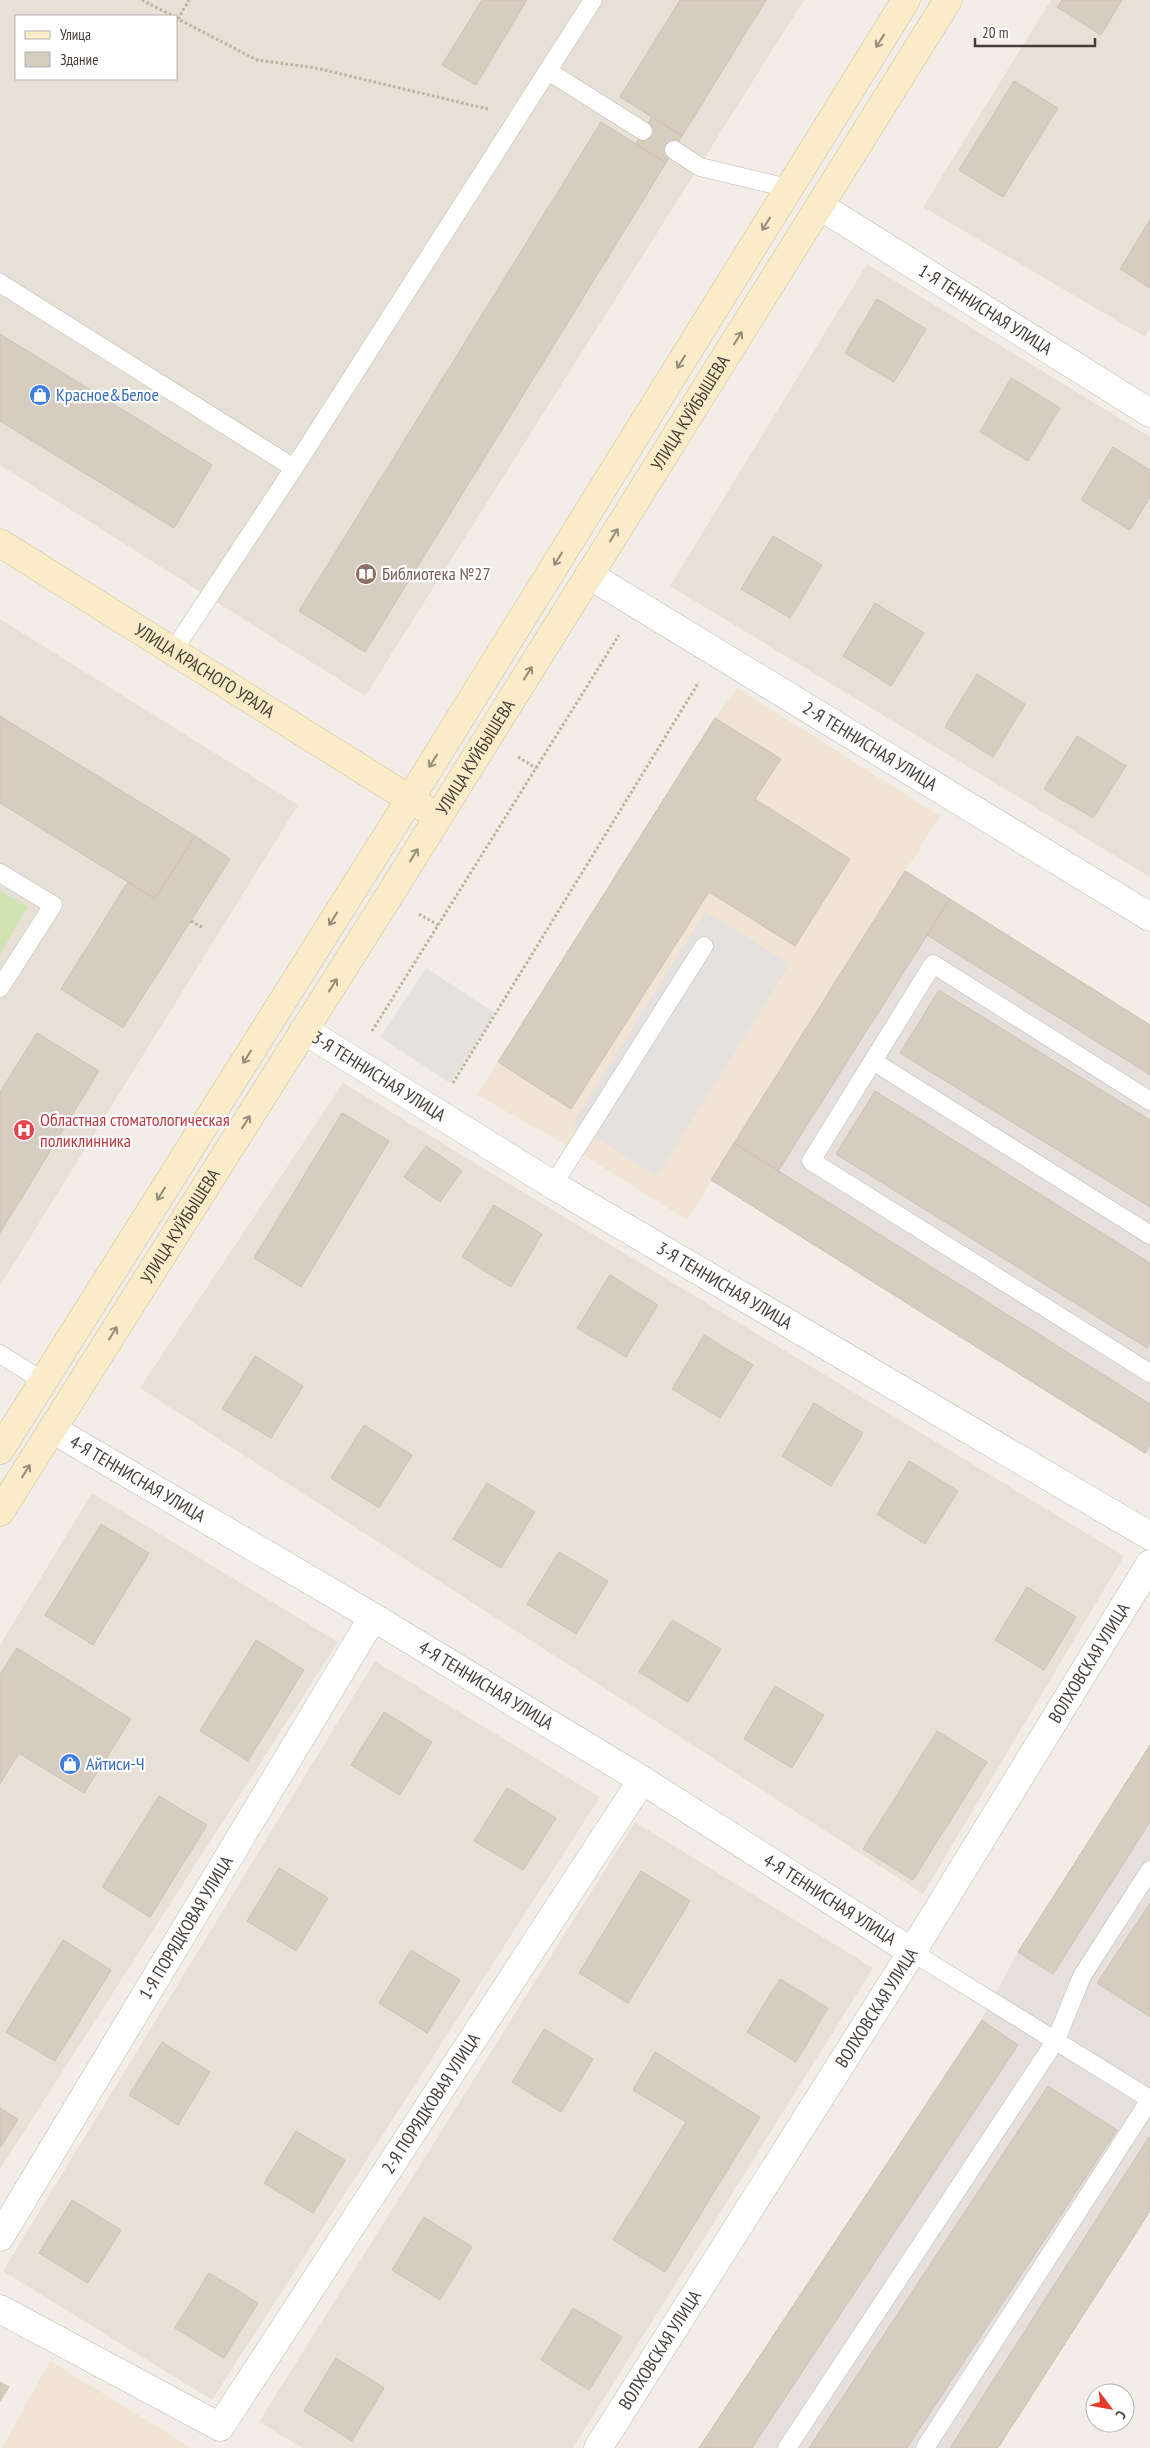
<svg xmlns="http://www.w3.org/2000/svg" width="1150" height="2448" font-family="'PT Sans Narrow',sans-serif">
  <rect width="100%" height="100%" fill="#f2eee7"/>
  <g fill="#e6e0d6" fill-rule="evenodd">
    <path d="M0 0H804L365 696 0 465ZM16 16H176V79H16Z"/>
    <polygon points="1051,0 1150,0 1150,329 1145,337 923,207"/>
    <polygon points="867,264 1150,437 1150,877 670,586"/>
    <polygon points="0,619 298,805 0,1286"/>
    <polygon points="343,1083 1124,1556 923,1894 140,1388"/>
    <polygon points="92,1493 338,1642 0,2169 0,1645"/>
    <polygon points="375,1661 600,1797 212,2400 3,2271"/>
    <polygon points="635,1822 873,1968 573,2448 303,2448 259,2422"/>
  </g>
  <g fill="#f2e4d4">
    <polygon points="737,688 940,816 687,1220 575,1150 477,1095 715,718"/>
    <polygon points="50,2361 192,2448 2,2448"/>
  </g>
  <g fill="#e5e0dc">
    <polygon points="905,871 1150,1025 1150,1456 711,1180"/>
    <polygon points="1150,1745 1150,2211 998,2448 699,2448 981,2020 1018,1952"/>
  </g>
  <polygon fill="#d0e3b3" points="0,890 28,907 0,954"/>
  <g fill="#e4e1df">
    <polygon points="705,911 790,964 657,1176 573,1123"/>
    <polygon points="426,968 495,1013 450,1083 380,1037"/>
  </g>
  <g fill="#d6ccc0" stroke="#cdc1b1">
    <polygon points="482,0 527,0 476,85 442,65"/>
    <polygon points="680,0 766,0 682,136 620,97"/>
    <polygon points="1062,0 1122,0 1101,35 1057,7"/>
    <polygon points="1014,81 1058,108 1003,197 959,170"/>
    <polygon points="652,117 682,136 666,163 636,144"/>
    <polygon points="601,122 666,163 365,652 299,611"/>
    <polygon points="1150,220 1150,288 1120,269"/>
    <polygon points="877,299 926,329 894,382 845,353"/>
    <polygon points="0,334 212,465 174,528 0,421"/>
    <polygon points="1011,378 1060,408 1028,461 980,432"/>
    <polygon points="1113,447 1150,470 1150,497 1130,530 1081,500"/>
    <polygon points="773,536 822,565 790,618 741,589"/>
    <polygon points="875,603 924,633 891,686 843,656"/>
    <polygon points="977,674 1025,704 993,757 945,727"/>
    <polygon points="0,716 195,836 155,899 0,803"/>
    <polygon points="715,718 781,759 755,799 850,859 795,946 709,892 571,1109 498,1062"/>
    <polygon points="1077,736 1126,766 1093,818 1044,789"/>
    <polygon points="195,836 230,859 123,1028 61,989 128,882 155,899"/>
    <polygon points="905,871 950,899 778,1171 734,1143"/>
    <polygon points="950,899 1150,1025 1150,1075 927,935"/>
    <polygon points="939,990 1150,1120 1150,1207 900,1053"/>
    <polygon points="37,1033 99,1071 0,1233 0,1092"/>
    <polygon points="875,1091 1150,1263 1150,1342 1147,1348 836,1154"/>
    <polygon points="342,1113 389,1141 301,1287 254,1258"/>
    <polygon points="734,1143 1150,1404 1150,1444 1145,1453 711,1180"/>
    <polygon points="426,1146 462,1171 440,1202 404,1177"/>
    <polygon points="494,1205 542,1234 511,1287 462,1257"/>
    <polygon points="610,1275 658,1305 626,1357 577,1328"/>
    <polygon points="704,1335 753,1365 720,1418 672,1389"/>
    <polygon points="255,1356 303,1386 271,1438 222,1409"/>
    <polygon points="814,1403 863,1433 831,1486 782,1456"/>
    <polygon points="364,1425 412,1455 379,1508 331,1478"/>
    <polygon points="909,1461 958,1491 925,1544 877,1514"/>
    <polygon points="487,1483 535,1512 501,1568 453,1539"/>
    <polygon points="101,1524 149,1553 93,1645 45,1615"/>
    <polygon points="559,1552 608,1581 576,1634 527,1604"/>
    <polygon points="1027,1587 1076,1617 1044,1670 995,1640"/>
    <polygon points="672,1620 721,1649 688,1702 639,1672"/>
    <polygon points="256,1640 304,1670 248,1761 200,1731"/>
    <polygon points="17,1648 131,1719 84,1793 19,1753 0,1784 0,1675"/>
    <polygon points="775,1686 824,1715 792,1768 744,1739"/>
    <polygon points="384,1712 432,1742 400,1795 351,1765"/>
    <polygon points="937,1731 987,1762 913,1880 863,1849"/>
    <polygon points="1150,1745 1150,1822 1053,1974 1018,1952"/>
    <polygon points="507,1788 556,1818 523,1870 474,1841"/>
    <polygon points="159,1796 207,1825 150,1917 102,1887"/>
    <polygon points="279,1868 328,1898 296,1951 247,1921"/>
    <polygon points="641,1871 690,1901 628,2003 579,1973"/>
    <polygon points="1150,1903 1150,2017 1097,1983"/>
    <polygon points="63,1940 111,1970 55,2061 6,2032"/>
    <polygon points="411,1950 460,1980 427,2033 379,2003"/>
    <polygon points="780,1979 828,2008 796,2062 747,2032"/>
    <polygon points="982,2020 1018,2045 752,2448 699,2448"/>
    <polygon points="544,2029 593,2059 561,2112 512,2082"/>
    <polygon points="162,2042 210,2072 178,2125 129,2095"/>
    <polygon points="655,2052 760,2117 665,2272 613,2240 686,2122 633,2090"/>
    <polygon points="1048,2086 1117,2130 907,2448 809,2448"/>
    <polygon points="0,2108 18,2119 0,2148"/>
    <polygon points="296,2131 345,2160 313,2213 264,2183"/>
    <polygon points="1149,2137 1150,2211 998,2448 950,2448"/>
    <polygon points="72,2200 121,2230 88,2283 39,2253"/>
    <polygon points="424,2217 472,2247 440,2300 392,2270"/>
    <polygon points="209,2273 258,2303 224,2358 175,2328"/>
    <polygon points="573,2308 622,2337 589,2390 541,2360"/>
    <polygon points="336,2358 384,2388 352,2441 304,2411"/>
    <polygon points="0,2382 9,2387 0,2401"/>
  </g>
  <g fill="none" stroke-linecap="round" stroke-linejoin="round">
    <g stroke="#c0b8ad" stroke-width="19">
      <g id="lane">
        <polyline points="548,71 643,131"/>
        <polyline points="674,150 700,167 788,188"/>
        <polyline points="0,283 294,468"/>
        <polyline points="173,651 294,468 593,0"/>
        <polyline points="0,873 53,905 0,988"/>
        <polyline points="873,1061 1150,1235"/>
        <polyline points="1150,1101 933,964 811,1161 1150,1373"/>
        <polyline points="553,1185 704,946"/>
        <polyline points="0,1354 43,1381"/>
        <polyline points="912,1952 1150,2099"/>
        <polyline points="787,2448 1056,2040 1082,1976 1150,1870"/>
        <polyline points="925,2448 1150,2100"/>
      </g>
    </g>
    <g stroke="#c0b8ad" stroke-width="29">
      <g id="street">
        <path id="s1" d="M820 206 1150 413"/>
        <path id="s2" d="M589 575 1150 917"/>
        <path id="s3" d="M304 1030 553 1185 1150 1536"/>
        <path id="s4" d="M52 1429 373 1617 642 1780 912 1952"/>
        <path id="s5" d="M0 2237 373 1617"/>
        <path id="s6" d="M0 2309 220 2427 642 1780"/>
        <path id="s7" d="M598 2448 912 1952 1150 1564"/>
      </g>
    </g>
    <g stroke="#cebe9a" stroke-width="29">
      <g id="secondary">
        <path id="s8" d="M0 543 424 808"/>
        <polyline points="0,1450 410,799 906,0"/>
        <path id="s9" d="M0 1512 389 896 948 0"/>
      </g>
    </g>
    <g stroke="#bdb09d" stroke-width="3" stroke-dasharray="2.5 2.5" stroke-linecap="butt">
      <polyline points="142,0 173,16"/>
      <polyline points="176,18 257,60 316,68 488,109"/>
      <polyline points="178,19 189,0"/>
      <polyline points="518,757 536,768"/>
      <polyline points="419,914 438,925"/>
      <polyline points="191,921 203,928"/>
      <polyline points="372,1031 619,635"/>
      <polyline points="453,1083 699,682"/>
    </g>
    <use href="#lane" stroke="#fff" stroke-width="18"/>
    <use href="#street" stroke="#fff" stroke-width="28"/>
    <use href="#secondary" stroke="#faecc9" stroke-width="28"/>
  </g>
  <defs><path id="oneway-shaft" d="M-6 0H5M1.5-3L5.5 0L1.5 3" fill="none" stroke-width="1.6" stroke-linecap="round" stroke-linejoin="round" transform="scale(1.25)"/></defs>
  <g stroke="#968c79">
    <use href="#oneway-shaft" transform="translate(880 41) rotate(122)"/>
    <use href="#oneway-shaft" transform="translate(766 224) rotate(122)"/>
    <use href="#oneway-shaft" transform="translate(738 338) rotate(-58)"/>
    <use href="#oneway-shaft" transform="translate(681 362) rotate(122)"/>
    <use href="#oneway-shaft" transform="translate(614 535) rotate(-58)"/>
    <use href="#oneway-shaft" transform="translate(558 559) rotate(122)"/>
    <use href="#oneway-shaft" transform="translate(528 673) rotate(-58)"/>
    <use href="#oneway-shaft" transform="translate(433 761) rotate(122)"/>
    <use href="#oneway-shaft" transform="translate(414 855) rotate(-58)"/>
    <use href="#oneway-shaft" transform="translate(333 919) rotate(122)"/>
    <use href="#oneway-shaft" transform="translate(333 985) rotate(-58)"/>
    <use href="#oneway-shaft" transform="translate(247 1057) rotate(122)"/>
    <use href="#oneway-shaft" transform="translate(246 1122) rotate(-58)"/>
    <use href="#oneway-shaft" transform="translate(161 1194) rotate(122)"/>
    <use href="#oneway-shaft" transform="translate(113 1333) rotate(-58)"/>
    <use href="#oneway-shaft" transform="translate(26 1471) rotate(-58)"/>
  </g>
  <defs>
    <g id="shop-disc" transform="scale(1.125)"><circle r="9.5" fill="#3f7fe0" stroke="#fff"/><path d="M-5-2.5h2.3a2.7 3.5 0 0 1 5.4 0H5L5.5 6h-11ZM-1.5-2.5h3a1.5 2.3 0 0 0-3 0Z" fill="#fff"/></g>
    <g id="library-disc" transform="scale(1.125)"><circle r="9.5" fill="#8d6e63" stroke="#fff"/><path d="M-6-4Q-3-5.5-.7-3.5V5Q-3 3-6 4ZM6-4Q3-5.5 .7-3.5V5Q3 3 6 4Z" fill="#fff"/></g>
    <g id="hospital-disc" transform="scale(1.125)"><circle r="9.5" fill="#e0444e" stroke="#fff"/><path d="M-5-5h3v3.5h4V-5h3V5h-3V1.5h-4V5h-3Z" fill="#fff"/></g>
  </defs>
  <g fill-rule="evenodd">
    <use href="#shop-disc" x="40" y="395"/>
    <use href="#library-disc" x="366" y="574"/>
    <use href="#hospital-disc" x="24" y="1130"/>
    <use href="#shop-disc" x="70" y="1764"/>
  </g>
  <g text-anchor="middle" stroke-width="4.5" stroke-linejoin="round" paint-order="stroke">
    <g font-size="18" fill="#453e37" stroke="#fff">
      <text dy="6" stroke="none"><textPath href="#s1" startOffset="195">1-Я ТЕННИСНАЯ УЛИЦА</textPath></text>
      <text dy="6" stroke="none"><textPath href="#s9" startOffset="1298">УЛИЦА КУЙБЫШЕВА</textPath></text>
      <text dy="6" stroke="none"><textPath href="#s8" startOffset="241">УЛИЦА КРАСНОГО УРАЛА</textPath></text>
      <text dy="6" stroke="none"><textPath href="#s2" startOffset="329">2-Я ТЕННИСНАЯ УЛИЦА</textPath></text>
      <text dy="6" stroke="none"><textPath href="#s9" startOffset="892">УЛИЦА КУЙБЫШЕВА</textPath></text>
      <text dy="6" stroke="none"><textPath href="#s3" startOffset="88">3-Я ТЕННИСНАЯ УЛИЦА</textPath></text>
      <text dy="6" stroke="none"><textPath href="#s9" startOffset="338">УЛИЦА КУЙБЫШЕВА</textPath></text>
      <text dy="6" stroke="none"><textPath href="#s3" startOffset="492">3-Я ТЕННИСНАЯ УЛИЦА</textPath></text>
      <text dy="6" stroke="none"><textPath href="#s4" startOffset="99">4-Я ТЕННИСНАЯ УЛИЦА</textPath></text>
      <text dy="6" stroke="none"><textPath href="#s7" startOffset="926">ВОЛХОВСКАЯ УЛИЦА</textPath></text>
      <text dy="6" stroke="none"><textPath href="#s4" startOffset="504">4-Я ТЕННИСНАЯ УЛИЦА</textPath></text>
      <text dy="6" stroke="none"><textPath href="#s4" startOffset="909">4-Я ТЕННИСНАЯ УЛИЦА</textPath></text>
      <text dy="6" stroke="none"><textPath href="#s5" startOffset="361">1-Я ПОРЯДКОВАЯ УЛИЦА</textPath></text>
      <text dy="6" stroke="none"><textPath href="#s7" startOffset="521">ВОЛХОВСКАЯ УЛИЦА</textPath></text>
      <text dy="6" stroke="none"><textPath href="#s6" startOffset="636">2-Я ПОРЯДКОВАЯ УЛИЦА</textPath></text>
      <text dy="6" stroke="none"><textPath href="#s7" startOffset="116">ВОЛХОВСКАЯ УЛИЦА</textPath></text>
    </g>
    <g font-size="18" fill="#366cbe" stroke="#fff" text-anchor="start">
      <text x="56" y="401">Красное&amp;Белое</text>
      <text x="86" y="1770">Айтиси-Ч</text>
    </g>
    <g font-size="18" fill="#785e54" stroke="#fff" text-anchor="start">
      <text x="382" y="580">Библиотека №27</text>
    </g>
    <g font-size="18" fill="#be3a42" stroke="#fff" text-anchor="start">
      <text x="40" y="1126">Областная стоматологическая<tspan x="40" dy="21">поликлинника</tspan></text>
    </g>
  </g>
  <rect x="15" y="15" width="162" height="65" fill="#ffffff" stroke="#b5b2af"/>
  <rect x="25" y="31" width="25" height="8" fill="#faecc9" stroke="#b5b2af"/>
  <text x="60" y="40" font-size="15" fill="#453e37">Улица</text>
  <rect x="25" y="52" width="25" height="15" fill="#d6ccc0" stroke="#b5b2af"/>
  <text x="60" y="65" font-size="15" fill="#453e37">Здание</text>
  <g transform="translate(1110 2408) rotate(122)"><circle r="24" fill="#ffffff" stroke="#b5b2af"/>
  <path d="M0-4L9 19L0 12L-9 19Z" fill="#e83a28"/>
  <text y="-8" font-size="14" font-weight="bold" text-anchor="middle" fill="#453e37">С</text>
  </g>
  <path d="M975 38v8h120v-8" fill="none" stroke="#453e37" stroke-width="2.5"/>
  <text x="982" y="38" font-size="15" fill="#453e37" stroke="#ffffff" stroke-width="4" paint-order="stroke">20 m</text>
</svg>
